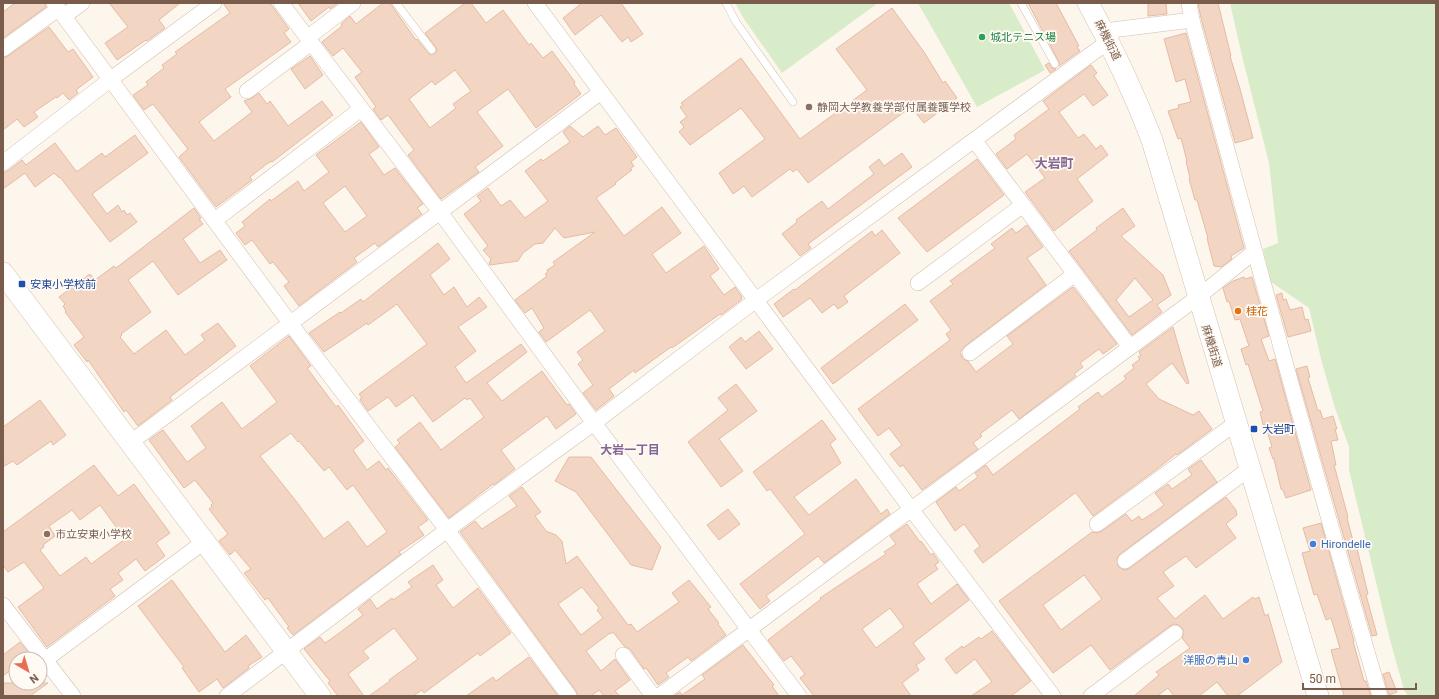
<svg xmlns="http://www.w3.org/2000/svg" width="1439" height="699" font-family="Roboto,'Noto Sans JP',sans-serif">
  <rect width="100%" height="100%" fill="#fdf6ec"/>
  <g fill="#d8ecc9">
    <polygon points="735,3 878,3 782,73 744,19"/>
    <polygon points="918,3 1009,3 1045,70 977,107"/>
    <polygon points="1230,3 1436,3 1436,696 1408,696 1404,690 1390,640 1349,470 1349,447 1335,408 1321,359 1309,308 1271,282 1263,249 1278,243 1269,163 1242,56"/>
  </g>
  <g fill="#f3d5c3" stroke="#e6bba3" fill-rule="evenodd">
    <polygon points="15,3 45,3 46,7 3,38 3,12"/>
    <polygon points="109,3 180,3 159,20 165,28 147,41 146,40 117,60 105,43 128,27"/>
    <polygon points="223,3 270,3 289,29 284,33 291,42 225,89 231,97 199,122 214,141 252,112 244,101 252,98 259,93 267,104 270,101 288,126 322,101 333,115 272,162 272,161 268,163 250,177 252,180 216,207 179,157 188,149 153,104 144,110 133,95 148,85 146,82 164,68 162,65 177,54 175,52 230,13"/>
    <polygon points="298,3 338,3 330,9 329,7 311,21"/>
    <path d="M383 3H390L416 40 417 39 428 53 432 55 436 52 437 49 425 33 465 3H471L486 23 503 10 529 45 531 43 543 58 552 51 575 82 574 84 581 94 536 128 508 89 477 112 503 146 475 167 479 172 441 199 408 155 414 150 388 115 381 120 373 109 376 107 355 77 362 72 343 48 333 56 322 42 342 26 341 24 350 16 356 24ZM455 70 471 91 453 104 456 108 430 128 409 99 432 81 435 85Z"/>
    <polygon points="582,3 621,3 643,34 631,42 628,37 622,42 601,15 575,35 563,18"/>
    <polygon points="1028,3 1056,3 1079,46 1077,47 1080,51 1059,66 1059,62"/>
    <polygon points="1148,3 1166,3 1167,14 1148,16"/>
    <polygon points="1198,3 1218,3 1231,56 1230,56 1240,89 1253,138 1235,143 1201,18"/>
    <polygon points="892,8 924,52 943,83 945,81 957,98 924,123 911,107 808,183 797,169 793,172 790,169 752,197 744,186 733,194 719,173 765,139 741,108 690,145 679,132 684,127 680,122 687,117 680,107 683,105 681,103 741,58 800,139 867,90 836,49"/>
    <polygon points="49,27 68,52 73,49 93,77 76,90 78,93 69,100 63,93 57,98 56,97 34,112 38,117 24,127 17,119 3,130 3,58 8,56"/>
    <polygon points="1186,33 1244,248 1231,256 1232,259 1221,267 1214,266 1207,238 1208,238 1197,200 1195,200 1189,179 1190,178 1186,161 1187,161 1181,138 1178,139 1168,111 1179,108 1178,105 1191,102 1185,79 1176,82 1164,39"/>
    <polygon points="310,56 323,75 305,89 291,69"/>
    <polygon points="1049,63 1052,68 1056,69 1050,73 1045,65"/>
    <polygon points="1091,65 1097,73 1094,76 1108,95 1093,106 1084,94 1059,112 1078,138 1084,134 1096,149 1101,145 1108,155 1077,179 1093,201 1054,231 1025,192 1045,178 1027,154 1007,169 996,154 1016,139 1014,135 1049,109 1043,101"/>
    <path d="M361 122 379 147 369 154 384 175 395 168 423 204 417 208 422 214 378 247 375 243 354 258 357 262 299 306 284 286 289 282 273 262 270 264 252 240 245 245 236 233 245 226 242 222 270 199 271 201 298 181 304 191 329 172 316 155ZM345 186 367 216 345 232 323 203Z"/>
    <polygon points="570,126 583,137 598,126 605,135 616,128 637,157 631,162 634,166 630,169 632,170 615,183 616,184 596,198 624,236 662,207 681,233 652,254 666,273 704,246 719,269 710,276 724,295 735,287 742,297 741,300 721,315 720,314 672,348 671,347 635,373 634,370 609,389 614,396 596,410 583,393 593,385 578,364 583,360 577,352 605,331 590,310 546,342 539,332 544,328 532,308 525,313 515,300 547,276 545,274 548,272 547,270 555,265 553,262 595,232 564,238 555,228 543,243 535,244 523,253 518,261 490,265 489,264 491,259 483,250 488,246 464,214 481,201 477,196 488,188 501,206 510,200 525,218 548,201 525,171 541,159 543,161 570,142 563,132"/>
    <polygon points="135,135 148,153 92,194 107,214 118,205 122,212 124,210 127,215 130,213 137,222 110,242 60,177 59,178 54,173 35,187 25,173 3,189 3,173 9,170 22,160 26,165 55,143 76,171 78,171 102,153 105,157"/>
    <polygon points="902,153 912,167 808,244 811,248 800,256 782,234 797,222 796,220 822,201 828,209 874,174 869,167 879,159 884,166"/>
    <polygon points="977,159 1004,195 927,252 898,218"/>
    <polygon points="194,208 201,218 199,219 203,224 183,239 200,263 220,250 227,260 178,295 153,261 128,280 151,312 121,334 122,335 120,337 134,354 166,330 185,355 205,340 201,335 218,323 236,346 170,397 172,400 138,426 126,410 124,412 88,360 87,362 74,345 84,337 65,312 66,311 63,306 65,304 59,297 90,274 95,280 114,266 116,268"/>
    <path d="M1123 208 1135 226 1121 236 1163 275 1171 295 1157 305 1162 312 1132 335 1069 251 1097 230 1096 228ZM1135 278 1153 300 1129 317 1116 300Z"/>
    <polygon points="1027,225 1043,247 1027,258 1046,285 965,346 960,352 963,359 968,361 976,372 1013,344 1007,336 1073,287 1117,344 1103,354 1099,349 1080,363 1083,367 1074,374 1076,376 1019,419 1012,410 980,434 982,436 973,443 978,449 922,490 903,465 900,467 890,454 902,445 889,428 878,436 858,409 950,340 946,334 951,330 930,301 953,284 950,281 995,248 991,244 1012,228 1016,233"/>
    <polygon points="882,230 900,253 844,296 848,302 838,309 834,304 822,313 810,298 783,317 774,304 794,289 795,290 872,231 875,236"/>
    <polygon points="438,243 450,259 430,275 444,295 454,287 467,307 479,297 487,307 458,327 476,351 455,367 466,383 521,344 527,352 487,383 502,401 542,371 567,405 569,404 576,414 556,429 547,416 501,450 515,469 494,485 493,484 449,518 395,447 400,443 397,440 420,422 441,450 484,417 470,398 467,400 465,398 433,422 413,395 396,407 388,397 368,411 361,401 360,399 362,398 359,394 427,344 397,304 368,325 367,323 324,352 309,333 340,312 341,313 361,299 363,302"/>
    <polygon points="1244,277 1245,279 1252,277 1269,336 1261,339 1269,361 1275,359 1311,490 1286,498 1283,490 1281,489 1274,459 1273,459 1269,448 1272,447 1265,424 1263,425 1260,412 1263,411 1248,364 1246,365 1241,349 1249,346 1240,319 1235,320 1229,301 1227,302 1223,288 1233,281"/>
    <polygon points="1282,293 1283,300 1286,299 1290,310 1302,307 1305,320 1308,319 1311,331 1288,337 1276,295"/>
    <polygon points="905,304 918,320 833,384 821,368"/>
    <polygon points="1173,327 1189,383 1187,384 1172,363 1146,384 1159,399 1193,415 1199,411 1212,429 1177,455 1176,454 1157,469 1093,516 1076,493 1075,493 983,563 974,551 980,546 964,524 955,531 936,502 956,487 959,491 978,477 975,473 986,465 993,475 1080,409 1078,407 1098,392 1102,397 1126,379 1124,376 1134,368 1132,365 1140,359 1138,357 1141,355 1139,352"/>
    <polygon points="759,331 773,349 746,369 729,347 741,337 745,342"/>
    <path d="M289 336 311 366 307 368 336 407 338 405 364 441 353 450 367 470 379 461 386 470 388 468 428 520 418 527 424 535 399 552 401 554 293 635 287 628 289 627 268 598 265 600 244 573 251 569 235 550 230 555 219 541 228 534 209 509 212 507 211 505 213 503 195 480 184 488 149 440 163 430 187 462 206 448 191 426 222 402 242 429 277 402 250 366ZM291 433 298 442 299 441 324 471 329 467 347 490 353 485 387 532 367 547 348 521 324 539 296 501 260 456Z"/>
    <polygon points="1307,366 1310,377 1308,378 1318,411 1320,410 1323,419 1333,416 1337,429 1335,429 1338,440 1331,441 1336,465 1334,465 1348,517 1347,518 1353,541 1355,540 1368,594 1366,595 1377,635 1372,636 1296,369"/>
    <polygon points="736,384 757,411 719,439 743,471 721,487 688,442 728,410 718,398"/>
    <polygon points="40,400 66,435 53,445 51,441 17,465 13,461 3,467 3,427"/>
    <polygon points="822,420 836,439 830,444 841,463 794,497 809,515 856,479 881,514 887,509 890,514 824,563 818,556 766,596 770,601 760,609 740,584 805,534 770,489 767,491 753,472"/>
    <polygon points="569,457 591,457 661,547 652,570 631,565 576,492 555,481"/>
    <path d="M1201 460 1217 482 1120 554 1117 558 1118 566 1122 569 1126 570 1130 568 1226 497 1236 510 1237 515 1226 524 1236 538 1196 568 1186 556 1163 572 1174 586 1157 598 1175 619 1205 595 1223 619 1253 597 1255 599 1259 597 1265 616 1268 614 1282 662 1237 696H1228L1217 682 1199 696H1174L1168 688 1157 696H1134L1159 675 1156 672 1190 648 1182 638 1184 632 1182 628 1179 625 1174 624 1170 626 1110 670 1091 645 1053 673 999 601 1092 532 1098 533 1102 531 1126 514 1132 521 1139 516 1142 520 1153 513 1164 505 1155 493 1168 484 1172 489 1192 475 1188 469ZM1084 575 1102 599 1061 630 1043 605Z"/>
    <path d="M94 465 118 496 134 484 170 533 156 543 165 556 145 571 136 559 118 573 123 580 110 589 115 596 47 647 18 607 44 588 24 562 8 572 3 565V532ZM100 505 125 539 91 564 86 557 60 576 40 550 44 547 43 545 55 536 49 526 72 510 80 520Z"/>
    <path d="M522 487 541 512 535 516 546 531 556 535 562 541 566 564 577 556 628 625 631 624 637 632 679 602 672 593 689 580 711 607 708 609 719 623 718 624 726 635 691 661 688 657 666 673 669 677 658 685 646 668 644 669 630 649 624 646 613 632 610 634V633L586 651 601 671 615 659 630 680 615 691 620 696H604L599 690 591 696H578L576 691 460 532 475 521 482 529 517 506 509 496ZM582 587 599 608 597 610 603 618 581 635 558 604Z"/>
    <polygon points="728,509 740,524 719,540 707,525"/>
    <polygon points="1321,523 1354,641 1353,641 1364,681 1366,681 1371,696 1344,696 1331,650 1340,648 1331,618 1326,620 1317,594 1314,595 1302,553 1310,551 1303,528"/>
    <path d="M907 524 920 542 921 541 931 555 933 553 939 562 935 565 938 569 917 584 931 604 957 584 969 600 913 643 925 659 916 665 919 670 902 683 911 696H814L800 678 805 674 791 656 784 661 768 640 821 599 820 598 886 554 884 552 896 544 890 536ZM890 608 904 627 876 648 862 629Z"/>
    <polygon points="433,565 443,580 436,585 453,608 478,588 511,633 480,656 478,653 424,693 422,690 413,696 369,696 390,681 389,680 418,659 394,628 363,651 369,658 348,674 364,696 338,696 328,683 330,681 304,649 320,637 325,643 338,634 363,615 358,609 370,599 377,609 392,598 393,600 412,587 408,582"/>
    <polygon points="172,580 225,652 246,635 262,657 248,666 249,668 223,688 217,679 199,692 182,668 184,667 138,606"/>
    <polygon points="992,631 1031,681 1011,696 971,696 992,682 975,659 956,674 945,659 962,646 963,648 979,637 981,639"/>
    <polygon points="20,642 28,652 20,659 16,659 16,666 3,676 3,655"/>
    <polygon points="743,645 774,685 772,686 779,696 674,696 680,692 682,695 705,679 702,675"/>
    <polygon points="529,657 558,696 466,696 493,677 496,681"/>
    <polygon points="1389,672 1397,692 1389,695 1383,674"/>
    <polygon points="3,683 48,683 30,696 3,696"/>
  </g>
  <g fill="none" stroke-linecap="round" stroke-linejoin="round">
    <g stroke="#d1beb0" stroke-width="8">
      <g id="lane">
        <polyline points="396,3 432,50"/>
        <polyline points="726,3 736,22 793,102"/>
        <polyline points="1021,3 1055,64"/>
      </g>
    </g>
    <g stroke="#d1beb0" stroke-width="16">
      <g id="street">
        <polyline points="54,3 290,323 447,530 569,696"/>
        <polyline points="281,3 440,212 594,423 799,696"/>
        <polyline points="535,3 911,509 1053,696"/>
        <path d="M1189 3 1192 20C1253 246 1314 472 1380 696"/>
        <polyline points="64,16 82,3"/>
        <polyline points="1104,31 1192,20"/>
        <polyline points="307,38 353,3"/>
        <polyline points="3,49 58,9"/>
        <polyline points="247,91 311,43"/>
        <polyline points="974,140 1130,347"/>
        <polyline points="3,163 111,79 214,3"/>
        <polyline points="215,220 361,109"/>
        <polyline points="918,283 1023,205"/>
        <polyline points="970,353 1075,274"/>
        <polyline points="131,442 601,92"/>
        <polyline points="1097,524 1236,423"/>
        <polyline points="1125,561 1249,469"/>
        <polyline points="3,605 73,696"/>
        <polyline points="623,655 653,696"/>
        <polyline points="45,660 205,541"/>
        <polyline points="227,696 447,530 594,423 756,300 1109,41"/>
        <polyline points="659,696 1198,297 1254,252"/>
        <polyline points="1091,696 1175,633"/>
      </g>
    </g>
    <g stroke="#d6c0b0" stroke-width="22">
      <g id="secondary">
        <path d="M1088 3C1113 48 1134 93 1152 140L1318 696"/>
        <polyline points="3,273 320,696"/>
      </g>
    </g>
    <use href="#lane" stroke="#fff" stroke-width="7"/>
    <use href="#street" stroke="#fff" stroke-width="15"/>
    <use href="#secondary" stroke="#fff" stroke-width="21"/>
  </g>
  <circle fill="#2e9e5b" stroke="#fffaf3" stroke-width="1.5" cx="982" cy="37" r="4"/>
  <g fill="#8d6e63" stroke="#fffaf3" stroke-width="1.5">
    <circle cx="809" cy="107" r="4"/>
    <circle cx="47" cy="534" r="4"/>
  </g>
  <g fill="#1a4fb4" stroke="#fffaf3" stroke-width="1.5">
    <rect x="18" y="280" width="8" height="8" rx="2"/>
    <rect x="1250" y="425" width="8" height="8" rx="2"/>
  </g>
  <circle fill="#e8710a" stroke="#fffaf3" stroke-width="1.5" cx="1238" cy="311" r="4"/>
  <g fill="#3f7fe0" stroke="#fffaf3" stroke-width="1.5">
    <circle cx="1313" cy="544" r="4"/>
    <circle cx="1246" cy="660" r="4"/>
  </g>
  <g text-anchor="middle" stroke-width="3.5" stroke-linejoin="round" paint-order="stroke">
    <g font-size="11" fill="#27864d" stroke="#fffaf3" text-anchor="start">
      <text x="990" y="41">城北テニス場</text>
    </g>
    <g font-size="11" fill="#7a5c4d" stroke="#fffaf3">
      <text transform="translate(1108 40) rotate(63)" y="4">麻機街道</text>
      <text transform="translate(1212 346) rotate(73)" y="4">麻機街道</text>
    </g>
    <g font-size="11" fill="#785e54" stroke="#fffaf3" text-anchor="start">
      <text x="817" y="111">静岡大学教養学部付属養護学校</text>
      <text x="55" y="538">市立安東小学校</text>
    </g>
    <g font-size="11" fill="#164399" stroke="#fffaf3" text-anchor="start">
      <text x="30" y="288">安東小学校前</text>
      <text x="1262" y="433">大岩町</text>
    </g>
    <g font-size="11" fill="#c56008" stroke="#fffaf3" text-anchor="start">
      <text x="1246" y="315">桂花</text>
    </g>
    <g font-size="11" fill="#366cbe" stroke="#fffaf3" text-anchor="start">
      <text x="1321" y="548">Hirondelle</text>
      <text x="1238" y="664" text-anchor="end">洋服の青山</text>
    </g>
    <g font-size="12" font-weight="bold" fill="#846695" stroke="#fffaf3">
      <text x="630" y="454">大岩一丁目</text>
    </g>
    <g font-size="13" font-weight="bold" fill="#846695" stroke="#fffaf3">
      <text x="1054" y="168">大岩町</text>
    </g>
  </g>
  <rect width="1439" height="699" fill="none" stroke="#7a5c4d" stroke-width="8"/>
  <g transform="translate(28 671) rotate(142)"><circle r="19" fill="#fffaf3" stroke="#cabbb1"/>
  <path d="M0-3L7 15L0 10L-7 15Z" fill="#e76f51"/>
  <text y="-6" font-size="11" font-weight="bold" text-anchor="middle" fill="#7a5c4d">N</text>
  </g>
  <path d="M1303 683v6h113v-6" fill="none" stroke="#7a5c4d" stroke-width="2"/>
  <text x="1309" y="683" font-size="12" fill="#7a5c4d" stroke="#fffaf3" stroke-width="3" paint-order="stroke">50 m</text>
</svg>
